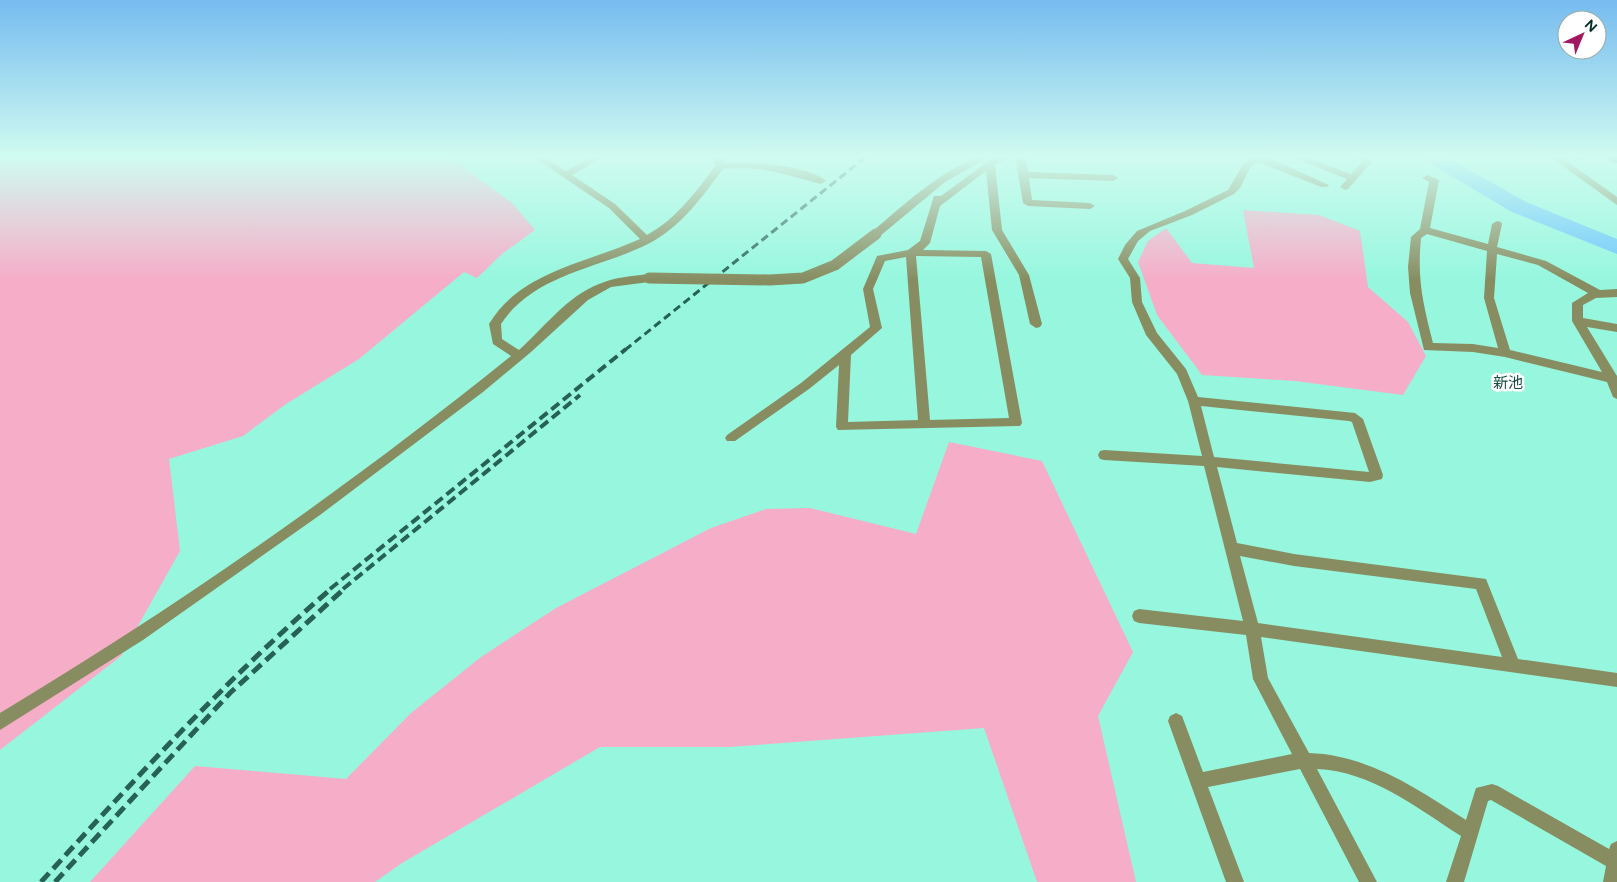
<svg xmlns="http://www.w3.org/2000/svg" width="1617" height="882" font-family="Figtree,'Noto Sans JP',sans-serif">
  <rect width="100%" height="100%" fill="#96f7de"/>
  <g fill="#f6adc8">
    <polygon points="0,156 448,156 512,203 535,230 503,253 477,278 464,272 359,359 286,404 243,436 169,459 180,551 121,656 0,750"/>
    <polygon points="1243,210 1319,215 1360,231 1368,287 1408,322 1426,356 1403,395 1295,381 1202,375 1157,315 1138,262 1148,241 1166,228 1192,263 1254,268"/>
    <polygon points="949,442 1042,461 1133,652 1098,716 1136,882 1037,882 984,728 729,747 600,747 402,863 375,882 90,882 195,766 346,779 411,713 481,657 556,608 711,528 766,509 810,508 916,534"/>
  </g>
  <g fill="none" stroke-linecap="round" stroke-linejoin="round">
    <polygon fill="#6cc7fb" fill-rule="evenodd" points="1421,156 1445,156 1526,202 1617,239 1617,254 1512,212 1424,160"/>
    <g fill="#878d61" fill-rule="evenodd">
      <path d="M532 156H543L566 171 593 156H605L572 175 615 204 647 235C676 219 696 192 715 166L714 156H724V163C748 161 808 165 826 181L821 184C782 174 765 166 723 169 702 197 681 227 648 244 598 269 534 274 501 324L502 339 519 350C544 328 567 296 599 284 615 277 632 276 649 274L654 278 649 282 611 287 588 300 531 352 483 392 320 515 143 640 0 730V713C177 607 350 486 511 356L493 344 489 324C521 271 587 263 640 239L609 208Z"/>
      <path d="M978 156H991L945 182 880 236H872V232C905 203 938 174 978 156Z"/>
      <path d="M999 156H1012L995 165 1002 230 1029 275 1042 324 1040 327 1036 328 1030 324 1019 275 992 230 986 171 940 206 930 243 923 250 986 251 991 254 1022 423 1020 426 838 430 836 427 839 365 809 389 735 441H727L725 438 727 435 801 383 870 327 863 289 877 256 908 250 920 241 934 196H941L987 162ZM916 256 981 257 1009 418 930 420ZM906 257 918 420 848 422 851 355 882 328 873 289 885 261Z"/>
      <polygon points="1015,156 1025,156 1028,172 1113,175 1118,178 1113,181 1029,178 1032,200 1090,203 1095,206 1090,209 1028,206 1023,203"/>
      <path d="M1254 156H1265L1329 185 1327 187H1321L1258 162 1250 168 1240 188 1234 194 1192 215 1150 231 1138 241 1128 259 1140 278 1142 302 1157 333 1186 369 1198 397 1355 413 1363 419 1383 475 1382 479 1370 482 1217 467 1237 543 1294 554 1486 579 1518 659 1617 673V687L1261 637 1268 678 1309 753C1369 755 1417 789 1466 820L1476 788 1492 784 1498 786 1609 849 1611 844 1617 841V882H1603L1606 866 1491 800 1488 801 1464 882H1446L1461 836C1417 808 1371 771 1317 769L1377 882H1359L1300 769 1208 787 1244 882H1226L1168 721 1170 716 1176 713 1182 716 1203 772 1292 754 1253 679 1246 635 1139 623 1134 621 1132 616 1134 611 1139 609 1243 621 1204 466 1104 460 1100 459 1098 455 1100 451 1104 450 1202 456 1188 401 1177 374 1146 335 1132 302 1130 278 1118 259 1125 245 1137 231 1185 211 1228 190 1243 164ZM1201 406 1349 421 1352 422 1369 472 1214 457ZM1240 556 1294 566 1476 589 1502 657 1258 623Z"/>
      <polygon points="1289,156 1303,156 1351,174 1362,162 1354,156 1365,156 1372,162 1348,189 1345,190 1340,187 1347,179"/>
      <polygon points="1549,156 1560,156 1617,197 1617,205"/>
      <path d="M1427 175 1439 180 1430 228 1488 244 1492 224 1497 221 1501 222 1502 224 1497 247 1546 261 1600 290 1617 289V297L1596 298 1583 305V318L1617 324V332L1587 327 1617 376V399L1613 397 1607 382 1505 357 1473 352 1424 350 1410 293 1408 267 1411 237 1420 229 1429 182 1422 178ZM1427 234 1487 251 1484 298 1498 348 1473 344 1433 343C1423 303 1417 280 1421 238ZM1497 254 1538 265 1588 293 1572 303V321L1602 372 1510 350 1494 298Z"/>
    </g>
    <polyline stroke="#276154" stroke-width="3" stroke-dasharray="8 4.5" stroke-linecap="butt" points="625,350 867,156"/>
    <g stroke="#276154" stroke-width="4" stroke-dasharray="10 5" stroke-linecap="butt">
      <polyline points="330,589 626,349"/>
      <polyline points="343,589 580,395"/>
    </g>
    <g stroke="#276154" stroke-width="5" stroke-dasharray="12 6" stroke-linecap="butt">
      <path d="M41 882C134 780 227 678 332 588"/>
      <polyline points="55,882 230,693 345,588"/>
    </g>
    <polyline stroke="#878d61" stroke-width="11" points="649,278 770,280 803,278 835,265 876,234"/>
  </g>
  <g fill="#2c5959">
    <polygon points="1564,156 1586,156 1583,160 1565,158"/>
    <polygon points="1603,156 1617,156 1617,163 1613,163"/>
  </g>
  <linearGradient id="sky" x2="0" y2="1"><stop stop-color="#76bcf0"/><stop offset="0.56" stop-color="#d0fbf0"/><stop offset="1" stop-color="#d0fbf0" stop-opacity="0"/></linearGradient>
  <rect width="1617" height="280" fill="url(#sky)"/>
  <g text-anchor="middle" stroke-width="5" stroke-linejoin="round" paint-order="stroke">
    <g font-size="15" fill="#174d41" stroke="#fff">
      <text x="1508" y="388">新池</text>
    </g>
  </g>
  <g transform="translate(1582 35) rotate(44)"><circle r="24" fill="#ffffff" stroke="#99aba7"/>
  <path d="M0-4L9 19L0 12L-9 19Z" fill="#a21760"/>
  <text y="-8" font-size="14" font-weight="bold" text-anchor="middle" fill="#002d24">N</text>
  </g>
</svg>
